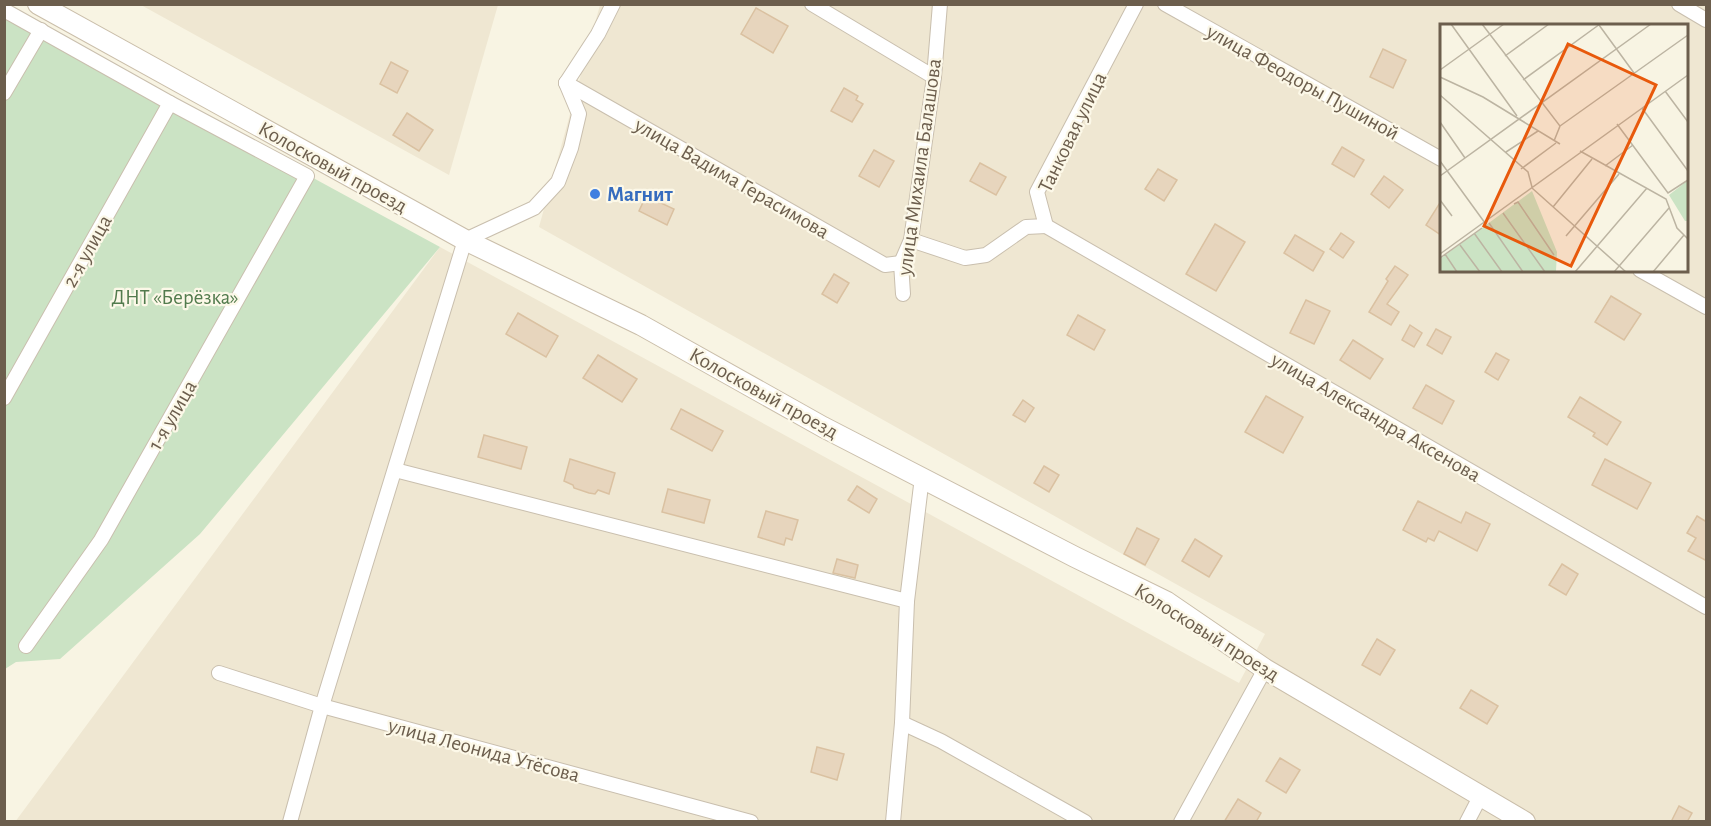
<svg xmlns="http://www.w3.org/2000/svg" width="1711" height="826" font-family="'Alegreya Sans',sans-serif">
  <rect width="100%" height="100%" fill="#f8f4e3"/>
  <g fill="#efe7d2" fill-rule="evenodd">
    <polygon points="141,5 498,5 449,175"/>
    <path d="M600 5H1706V821L15 822 440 247 1239 683 1265 634 539 227ZM1441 26H1686V270H1441Z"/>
  </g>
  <polygon fill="#cbe3c4" points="5,10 440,247 200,534 60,659 16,662 5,669"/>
  <g fill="#e7d5bd" stroke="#dac1a1" stroke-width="1.5">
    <polygon points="756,8 788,26 773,53 741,34"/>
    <polygon points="1383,49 1406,60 1393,88 1370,77"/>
    <polygon points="391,62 408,71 397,93 380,84"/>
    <polygon points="844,88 858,96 856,100 863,104 852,122 831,111"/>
    <polygon points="407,113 433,130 419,151 393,135"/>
    <polygon points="1342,147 1364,160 1354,177 1332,164"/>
    <polygon points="874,150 894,161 879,187 859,176"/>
    <polygon points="980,163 1006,177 996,195 970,181"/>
    <polygon points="1158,169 1177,180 1164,201 1145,189"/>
    <polygon points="1384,176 1403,190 1389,208 1371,194"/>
    <polygon points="646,196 674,209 667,225 639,211"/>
    <polygon points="1441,201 1441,235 1426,225"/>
    <polygon points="1215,224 1245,242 1216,291 1186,274"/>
    <polygon points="1341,233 1354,242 1343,258 1330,249"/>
    <polygon points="1295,235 1324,252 1313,271 1284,253"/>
    <polygon points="1395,266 1408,275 1387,304 1399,312 1391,325 1369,312 1388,281 1386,279"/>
    <polygon points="834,274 849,283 837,303 822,294"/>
    <polygon points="1611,296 1641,314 1624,340 1595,322"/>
    <polygon points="1306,300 1330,311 1314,344 1290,333"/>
    <polygon points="518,313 558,336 546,357 506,334"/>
    <polygon points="1078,315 1105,330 1094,350 1067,335"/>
    <polygon points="1410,325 1422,333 1414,347 1402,340"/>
    <polygon points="1436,329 1451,337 1442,354 1427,345"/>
    <polygon points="1353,340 1383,359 1370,379 1340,360"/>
    <polygon points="1496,353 1509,360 1498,380 1485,372"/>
    <polygon points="598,355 637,379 622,402 583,378"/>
    <polygon points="1426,385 1454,401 1442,424 1413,408"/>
    <polygon points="1266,396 1303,417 1283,453 1245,432"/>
    <polygon points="1580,397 1621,422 1607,445 1593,436 1595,433 1568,417"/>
    <polygon points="1023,400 1034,408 1025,422 1013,415"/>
    <polygon points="681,409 723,431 712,451 671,429"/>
    <polygon points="484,435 527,447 521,469 478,457"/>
    <polygon points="570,459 615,473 609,494 598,490 595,494 589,493 574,488 573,485 564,481"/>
    <polygon points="1605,459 1651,483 1637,509 1592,485"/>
    <polygon points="1044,466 1059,475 1049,492 1034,483"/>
    <polygon points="857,486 877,499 869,513 848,500"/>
    <polygon points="668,489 710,500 704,523 662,512"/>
    <polygon points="1418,501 1461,523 1466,512 1490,524 1477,551 1439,531 1434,541 1428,538 1426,542 1403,530"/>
    <polygon points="766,511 798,520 792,540 786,538 784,545 758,537"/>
    <polygon points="1697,516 1705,521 1707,518 1707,561 1688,551 1696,538 1687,533"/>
    <polygon points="1137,528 1159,539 1145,565 1124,554"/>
    <polygon points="1195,539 1222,556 1209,577 1182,561"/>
    <polygon points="837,559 858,565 855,578 833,573"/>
    <polygon points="1562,564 1578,574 1566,595 1549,585"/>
    <polygon points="1377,639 1395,650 1380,675 1362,665"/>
    <polygon points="1471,690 1498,706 1487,724 1460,708"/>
    <polygon points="817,747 844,754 837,780 811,772"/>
    <polygon points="1280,758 1300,770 1286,793 1266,781"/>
    <polygon points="1238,799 1261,813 1256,822 1224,822"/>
    <polygon points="1679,806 1692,813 1687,822 1671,822"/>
  </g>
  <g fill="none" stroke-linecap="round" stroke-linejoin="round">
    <g stroke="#c9bfae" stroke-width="16">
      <g id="street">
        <polyline points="812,4 934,77"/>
        <polyline points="1165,4 1441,159"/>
        <polyline points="1679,4 1706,20"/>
        <polyline points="4,10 170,103 307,176 101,540 26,646"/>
        <polyline points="566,83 885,265 901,263"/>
        <polyline points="566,83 598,34 613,4"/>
        <polyline points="4,93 41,30"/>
        <polyline points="1046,226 1706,607"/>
        <polyline points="911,240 965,258 986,255 1026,227 1046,226 1037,192 1136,4"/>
        <polyline points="1640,270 1706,307"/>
        <polyline points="903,294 901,263 911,240 934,77 940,4"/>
        <polyline points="4,398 170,103"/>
        <polyline points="395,470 907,601"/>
        <polyline points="219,673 322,706 751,822"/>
        <polyline points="902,723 941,741 1085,822"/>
        <polyline points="290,822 322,706 465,240 534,208 558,182 571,148 579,114 566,83"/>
        <polyline points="893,822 902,723 907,601 922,477"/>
        <polyline points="1181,822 1265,669"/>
        <polyline points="1467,822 1480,797"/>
      </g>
    </g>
    <g stroke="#cabeaa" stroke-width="22">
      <polyline id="secondary" points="38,4 465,240 641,325 823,427 1075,557 1167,602 1265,669 1525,822"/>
    </g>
    <use href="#street" stroke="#fff" stroke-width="14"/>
    <use href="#secondary" stroke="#fff" stroke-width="20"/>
  </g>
  <circle fill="#3f7fe0" stroke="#fcf8e8" stroke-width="2" cx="595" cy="194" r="6"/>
  <g text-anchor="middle" stroke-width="4.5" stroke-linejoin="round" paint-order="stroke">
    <g font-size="21" fill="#6c5e4d" stroke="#fcf8e8">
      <text transform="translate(1303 82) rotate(29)" y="7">улица Феодоры Пушиной</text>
      <text transform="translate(1072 132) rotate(-64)" y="7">Танковая улица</text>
      <text transform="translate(333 167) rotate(29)" y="7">Колосковый проезд</text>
      <text transform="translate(919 167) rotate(-82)" y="7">улица Михаила Балашова</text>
      <text transform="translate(732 178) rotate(30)" y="7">улица Вадима Герасимова</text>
      <text transform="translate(87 251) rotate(-61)" y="7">2-я улица</text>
      <text transform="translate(764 393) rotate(29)" y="7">Колосковый проезд</text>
      <text transform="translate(172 415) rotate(-60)" y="7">1-я улица</text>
      <text transform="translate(1376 417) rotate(30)" y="7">улица Александра Аксенова</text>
      <text transform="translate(1207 632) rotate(32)" y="7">Колосковый проезд</text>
      <text transform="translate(484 750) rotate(15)" y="7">улица Леонида Утёсова</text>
    </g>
    <g font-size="21" font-weight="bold" fill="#366cbe" stroke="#fcf8e8" text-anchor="start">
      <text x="607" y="201">Магнит</text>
    </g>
    <g font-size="21" fill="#527b4d" stroke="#fcf8e8">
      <text x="175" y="304">ДНТ «Берёзка»</text>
    </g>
  </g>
  <g transform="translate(1440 24)">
    <rect width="248" height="248" fill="#f8f4e3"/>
    <path d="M247 157V197H245L229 171ZM92 167 117 228 116 247H0V235Z" fill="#cbe3c4"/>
    <path fill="none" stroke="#bcb4a2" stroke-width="1.5" d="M11 0 77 92M42 0 120 102 114 117M159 1 194 49M65 32 109 0M0 46 64 0M0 53 43 73 120 120M83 56 160 0M225 67 248 98M0 71 88 148 92 163M202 84 248 147M0 98 25 134M177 100 228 169 248 156M120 102 248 11M140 127 226 175 237 204 248 215M66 128 98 107M0 137 45 199M165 142 193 121M81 145 116 119M0 152 211 0M92 164 186 248M0 176 12 192M74 180 78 178 114 231M113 183 152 135M63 189 105 248M49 199 83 248M34 209 62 248M126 212 179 150M20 221 40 248M0 230 248 51M5 230 17 248M0 234 42 204M135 248 207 164M174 248 229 184M213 248 244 211"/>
    <path fill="#e8590c" fill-opacity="0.15" stroke="#e8590c" stroke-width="3" d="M128 20 216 61 131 242 44 202Z"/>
    <rect width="248" height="248" fill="none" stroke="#6c5e4d" stroke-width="3"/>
  </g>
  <rect width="1711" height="826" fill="none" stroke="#6c5e4d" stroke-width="12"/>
</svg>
